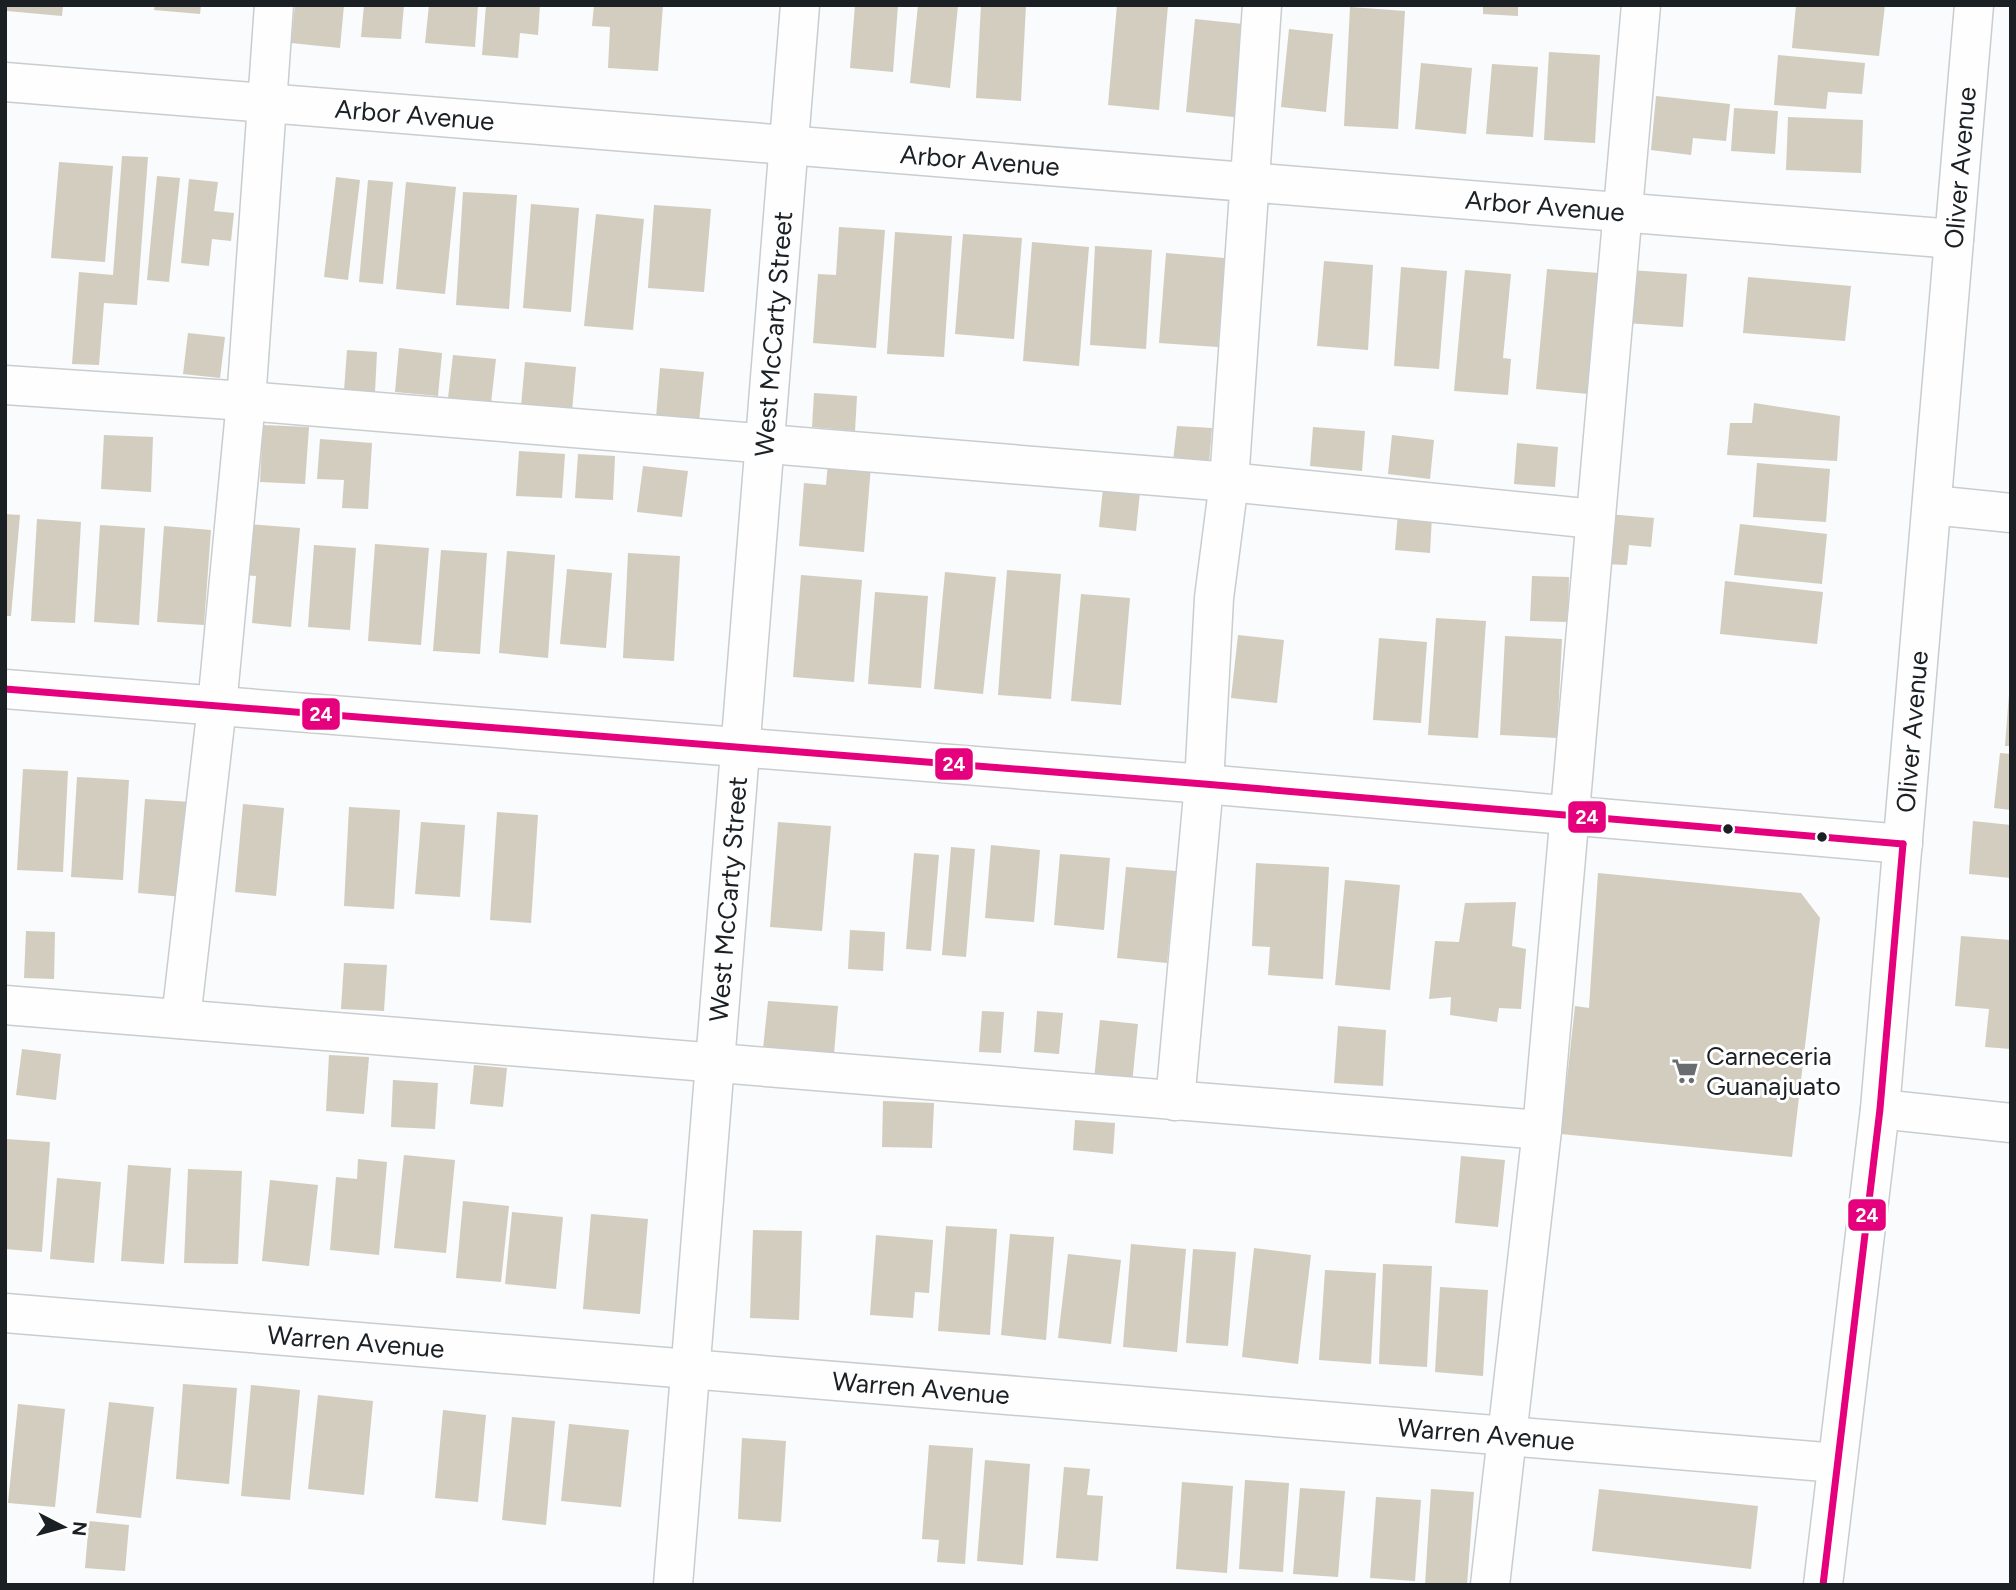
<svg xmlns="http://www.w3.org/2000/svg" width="2016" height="1590" font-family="Figtree,sans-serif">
  <rect width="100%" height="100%" fill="#f9fbfc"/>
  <g fill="#d2cdbe">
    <polygon points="7,5 63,5 62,16 7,11"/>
    <polygon points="155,5 201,5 200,14 154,10"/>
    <polygon points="295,5 344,5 340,48 291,43"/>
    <polygon points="364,5 404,5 401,39 361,37"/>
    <polygon points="429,5 478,5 475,47 425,43"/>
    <polygon points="486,5 540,5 538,35 520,33 518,58 482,55"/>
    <polygon points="594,5 663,5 658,71 608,68 610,27 592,26"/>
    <polygon points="855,5 898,5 893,72 850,68"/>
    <polygon points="918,5 958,5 950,88 910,83"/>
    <polygon points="981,5 1026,5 1021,101 976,98"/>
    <polygon points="1117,5 1168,5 1159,110 1108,105"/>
    <polygon points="1483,5 1518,5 1518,16 1483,14"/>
    <polygon points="1796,5 1885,5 1879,56 1792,48"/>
    <polygon points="1350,7 1405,11 1398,129 1344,126"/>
    <polygon points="1195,19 1243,24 1234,117 1186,112"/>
    <polygon points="1289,29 1333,34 1326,112 1281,107"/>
    <polygon points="1549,52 1600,55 1595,143 1544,140"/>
    <polygon points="1778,55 1865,63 1862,94 1828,92 1826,109 1774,105"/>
    <polygon points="1421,63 1472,68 1466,134 1415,129"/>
    <polygon points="1492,64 1538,67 1533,137 1486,134"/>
    <polygon points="1656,96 1730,104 1726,141 1693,138 1691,155 1651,150"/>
    <polygon points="1734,108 1778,111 1775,154 1731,151"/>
    <polygon points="1788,117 1863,120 1861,173 1786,170"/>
    <polygon points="122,156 148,157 137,305 104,303 99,365 72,364 79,272 113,275"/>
    <polygon points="59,162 113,166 105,262 51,258"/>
    <polygon points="157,176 180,178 169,282 147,280"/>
    <polygon points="336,177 360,180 348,280 324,277"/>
    <polygon points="189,179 218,182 214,211 234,213 231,241 212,239 209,266 181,263"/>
    <polygon points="368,180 393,182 383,284 359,282"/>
    <polygon points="406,182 456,187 445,294 396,289"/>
    <polygon points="463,192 517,195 509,309 456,305"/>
    <polygon points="531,204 579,208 571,312 523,308"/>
    <polygon points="654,205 711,209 704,292 648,288"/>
    <polygon points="596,214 644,219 633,330 584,326"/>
    <polygon points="839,227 885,230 876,348 813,343 818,274 836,275"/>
    <polygon points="895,232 952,236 944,357 887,354"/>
    <polygon points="963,234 1022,238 1014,339 955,334"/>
    <polygon points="1032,242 1089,247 1079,366 1023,361"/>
    <polygon points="1095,246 1152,250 1146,349 1090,345"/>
    <polygon points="1166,253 1225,258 1218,347 1159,343"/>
    <polygon points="1324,261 1373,265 1368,350 1317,346"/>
    <polygon points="1401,267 1447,271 1439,369 1394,366"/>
    <polygon points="1547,269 1599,273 1588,394 1536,389"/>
    <polygon points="1465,270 1511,274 1503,358 1511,359 1508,395 1454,391"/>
    <polygon points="1630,270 1687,274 1683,327 1626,323"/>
    <polygon points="1748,277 1851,286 1845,341 1743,333"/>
    <polygon points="188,333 225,337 220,378 183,374"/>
    <polygon points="399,348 442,353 438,396 395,392"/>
    <polygon points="347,350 377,352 375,392 344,391"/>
    <polygon points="453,355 496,359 491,403 448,398"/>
    <polygon points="525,362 576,367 572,411 521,406"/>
    <polygon points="660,368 704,372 699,422 656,418"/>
    <polygon points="814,393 857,396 855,431 812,427"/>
    <polygon points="1754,403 1840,416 1837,461 1727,455 1730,423 1752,423"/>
    <polygon points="263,425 309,427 305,484 260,482"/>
    <polygon points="1177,426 1212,428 1209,464 1173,461"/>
    <polygon points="1313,427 1365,431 1362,471 1310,466"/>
    <polygon points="104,435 153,437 151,492 101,489"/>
    <polygon points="1392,435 1434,440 1430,479 1388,474"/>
    <polygon points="320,439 372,443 368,509 342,508 344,480 317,479"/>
    <polygon points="1517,443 1558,447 1555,487 1514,484"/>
    <polygon points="519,451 565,454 562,498 516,496"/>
    <polygon points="578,454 615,456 613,500 575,498"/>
    <polygon points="828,462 871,466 864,552 799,546 804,483 826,485"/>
    <polygon points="1757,463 1830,469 1826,522 1753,517"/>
    <polygon points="643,466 688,471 682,517 637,512"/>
    <polygon points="1103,488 1140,492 1136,531 1099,527"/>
    <polygon points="1398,513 1432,516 1430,553 1395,550"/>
    <polygon points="5,514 20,515 11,616 5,616"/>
    <polygon points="1608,514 1654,518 1651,547 1629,545 1627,565 1604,564"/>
    <polygon points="37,519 81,522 75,623 31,621"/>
    <polygon points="248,524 300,528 291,627 252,623 256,576 243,575"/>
    <polygon points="1740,524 1827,534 1822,584 1734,575"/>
    <polygon points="100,525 145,528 139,625 94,622"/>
    <polygon points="164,526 211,530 204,625 157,622"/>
    <polygon points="375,544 429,548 421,645 368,641"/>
    <polygon points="314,545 356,548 350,630 308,627"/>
    <polygon points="441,550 487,553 480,654 433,651"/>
    <polygon points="507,551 555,555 548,658 499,653"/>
    <polygon points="628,553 680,556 674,661 623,658"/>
    <polygon points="567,569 612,573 606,648 560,644"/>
    <polygon points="1007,570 1061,574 1051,699 998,695"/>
    <polygon points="945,572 996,577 983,694 934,689"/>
    <polygon points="801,575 862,580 854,682 793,677"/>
    <polygon points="1532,576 1569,577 1568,622 1530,621"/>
    <polygon points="1725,581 1823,592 1817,644 1720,634"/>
    <polygon points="875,592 928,596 921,688 868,684"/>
    <polygon points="1081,594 1130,598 1121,705 1071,701"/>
    <polygon points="1436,618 1486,621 1478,738 1428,735"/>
    <polygon points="1238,635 1284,640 1277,703 1231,698"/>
    <polygon points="1505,636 1562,639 1557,738 1500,735"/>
    <polygon points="1379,638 1427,642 1421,723 1373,720"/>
    <polygon points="2009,694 2011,694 2011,746 2005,746"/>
    <polygon points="2000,753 2011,754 2011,810 1994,808"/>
    <polygon points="23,769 68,771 63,872 17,870"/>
    <polygon points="77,777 129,780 123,880 71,877"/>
    <polygon points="145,799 191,802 184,897 138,893"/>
    <polygon points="243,804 284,808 276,896 235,892"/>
    <polygon points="349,807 400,810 394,909 344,906"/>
    <polygon points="497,812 538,815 531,923 490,920"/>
    <polygon points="1973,821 2011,825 2011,878 1969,874"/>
    <polygon points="421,822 465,825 460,897 415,894"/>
    <polygon points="778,822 831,826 822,931 770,927"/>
    <polygon points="991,845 1040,850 1034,922 985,918"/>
    <polygon points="951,847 975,849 966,957 942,955"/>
    <polygon points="914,853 939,855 931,951 906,949"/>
    <polygon points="1060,854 1110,858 1104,930 1054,925"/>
    <polygon points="1256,863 1329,867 1323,979 1268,975 1270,947 1252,946"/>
    <polygon points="1126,867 1176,871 1167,963 1117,958"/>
    <polygon points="1598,873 1801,893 1820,918 1792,1157 1561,1134 1575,1006 1589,1008"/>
    <polygon points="1345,880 1400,885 1390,990 1335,985"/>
    <polygon points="1516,902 1512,946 1526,949 1521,1009 1499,1008 1497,1022 1450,1015 1451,997 1429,999 1435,941 1459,942 1465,903"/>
    <polygon points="850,930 885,932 883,971 848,969"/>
    <polygon points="26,931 55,932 54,979 24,978"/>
    <polygon points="1961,936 2011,940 2011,1049 1985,1047 1989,1009 1955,1006"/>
    <polygon points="344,963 387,965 384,1011 341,1009"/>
    <polygon points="768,1001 838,1006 834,1054 763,1049"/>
    <polygon points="982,1011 1004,1012 1001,1053 979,1052"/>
    <polygon points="1037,1011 1063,1013 1059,1054 1034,1052"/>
    <polygon points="1100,1020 1138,1024 1132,1084 1094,1080"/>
    <polygon points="1338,1026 1386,1030 1383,1086 1334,1083"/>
    <polygon points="22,1049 61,1054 56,1100 16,1095"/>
    <polygon points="329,1055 369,1057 364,1114 326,1111"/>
    <polygon points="474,1065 507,1068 503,1107 470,1104"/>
    <polygon points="393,1080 438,1083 435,1129 391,1127"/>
    <polygon points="883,1101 934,1103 932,1148 882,1147"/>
    <polygon points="1075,1120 1115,1123 1113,1154 1073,1150"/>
    <polygon points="6,1139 50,1142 42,1252 5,1249"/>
    <polygon points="404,1155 455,1160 446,1253 394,1248"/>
    <polygon points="1461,1156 1505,1160 1498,1227 1455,1223"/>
    <polygon points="358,1159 387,1162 379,1255 330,1250 336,1177 357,1179"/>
    <polygon points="128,1165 171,1168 164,1264 121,1261"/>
    <polygon points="188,1169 242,1171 238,1264 184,1263"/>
    <polygon points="57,1178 101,1182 94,1263 50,1259"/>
    <polygon points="270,1180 318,1185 309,1266 262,1261"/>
    <polygon points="463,1201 509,1206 501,1282 456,1278"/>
    <polygon points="512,1212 563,1217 556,1289 505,1284"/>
    <polygon points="591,1214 648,1219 640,1314 583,1309"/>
    <polygon points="946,1226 997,1229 990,1335 938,1331"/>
    <polygon points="753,1230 802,1231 799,1320 750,1318"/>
    <polygon points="1010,1234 1054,1237 1046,1340 1001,1335"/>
    <polygon points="876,1235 933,1240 929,1293 915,1292 913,1318 870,1315"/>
    <polygon points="1131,1244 1186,1249 1177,1352 1123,1347"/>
    <polygon points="1254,1248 1311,1255 1298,1364 1242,1357"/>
    <polygon points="1193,1249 1236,1252 1228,1346 1186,1343"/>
    <polygon points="1068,1254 1121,1260 1111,1344 1058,1338"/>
    <polygon points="1383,1264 1432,1266 1427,1367 1379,1364"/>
    <polygon points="1325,1270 1376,1273 1371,1364 1319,1360"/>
    <polygon points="1440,1287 1488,1290 1483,1376 1435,1372"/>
    <polygon points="183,1384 237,1388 229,1484 176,1479"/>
    <polygon points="251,1385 300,1390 290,1500 241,1496"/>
    <polygon points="318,1395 373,1401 364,1495 308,1489"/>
    <polygon points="109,1402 154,1407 141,1518 96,1513"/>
    <polygon points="18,1404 65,1409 55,1507 8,1503"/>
    <polygon points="443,1410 486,1415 478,1502 435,1498"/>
    <polygon points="512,1417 555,1421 546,1525 502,1520"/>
    <polygon points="569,1424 629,1430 621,1507 561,1501"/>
    <polygon points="742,1438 786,1441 781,1522 738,1519"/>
    <polygon points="929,1445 973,1448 965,1564 937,1562 939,1540 922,1539"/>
    <polygon points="985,1460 1030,1464 1023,1565 977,1561"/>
    <polygon points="1064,1467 1090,1469 1087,1495 1103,1496 1098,1561 1056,1558"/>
    <polygon points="1245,1480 1289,1483 1283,1572 1239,1569"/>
    <polygon points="1182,1482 1233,1486 1227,1573 1176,1569"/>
    <polygon points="1300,1488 1345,1491 1338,1577 1293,1574"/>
    <polygon points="1431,1489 1474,1492 1467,1585 1425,1585"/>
    <polygon points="1599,1489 1758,1506 1751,1569 1592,1551"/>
    <polygon points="1376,1497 1421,1500 1415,1581 1370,1578"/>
    <polygon points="89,1521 129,1525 125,1571 85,1568"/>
  </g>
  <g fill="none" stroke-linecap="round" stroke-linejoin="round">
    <g stroke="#c9cdcf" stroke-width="41">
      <g id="minor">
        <path id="s1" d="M5 82 1954 239"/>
        <polyline points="5,385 246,401 1229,482 1594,519"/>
        <polyline points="1932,505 2011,513"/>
        <polyline points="5,689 1204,784 1903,844"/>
        <polyline points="5,1005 1542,1130"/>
        <polyline points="181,1019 217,706 246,401 274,5"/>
        <polyline points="1175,1101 1204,784 1214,598 1229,482 1262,5"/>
        <polyline points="1880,1109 2011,1123"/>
        <path id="s2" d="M5 1313 1837 1463"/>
        <path id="s3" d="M673 1585 800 5"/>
        <polyline points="1490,1585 1542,1130 1641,5"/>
        <path id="s4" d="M1823 1585 1880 1109 1974 5"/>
      </g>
    </g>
    <use href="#minor" stroke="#fefeff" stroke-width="38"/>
    <g stroke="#fff" stroke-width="12">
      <g id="bus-1">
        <polyline points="5,689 1204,784 1903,844"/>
        <polyline points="1823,1585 1880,1109 1903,844"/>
      </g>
    </g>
    <use href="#bus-1" stroke="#e5007d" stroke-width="7"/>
  </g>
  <defs>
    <g id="supermarket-bare" transform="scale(2.1)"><path d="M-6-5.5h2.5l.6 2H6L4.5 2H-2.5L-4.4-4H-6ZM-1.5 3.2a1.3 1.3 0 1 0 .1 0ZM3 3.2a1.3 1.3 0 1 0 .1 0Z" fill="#696d70" stroke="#fff" stroke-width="2.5" paint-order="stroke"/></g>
  </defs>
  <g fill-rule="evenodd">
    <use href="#supermarket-bare" x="1685" y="1071"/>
  </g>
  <g fill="#1b2024" stroke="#fff" stroke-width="2.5">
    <circle cx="1728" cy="829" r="6"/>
    <circle cx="1822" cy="837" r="6"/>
  </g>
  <g text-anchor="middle" stroke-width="6" stroke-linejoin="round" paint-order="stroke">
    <g font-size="26" fill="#1b2024" stroke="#fff">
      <text dy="9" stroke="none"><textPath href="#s1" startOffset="411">Arbor Avenue</textPath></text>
      <text dy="9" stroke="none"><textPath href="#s1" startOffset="978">Arbor Avenue</textPath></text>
      <text dy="9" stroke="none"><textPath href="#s4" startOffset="1424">Oliver Avenue</textPath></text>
      <text dy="9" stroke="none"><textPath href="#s1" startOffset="1545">Arbor Avenue</textPath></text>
      <text dy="9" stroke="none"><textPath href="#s3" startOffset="1255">West McCarty Street</textPath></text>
      <text dy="9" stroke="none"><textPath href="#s4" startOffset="858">Oliver Avenue</textPath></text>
      <text dy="9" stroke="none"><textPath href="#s3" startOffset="688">West McCarty Street</textPath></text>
      <text dy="9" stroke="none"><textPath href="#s2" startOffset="352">Warren Avenue</textPath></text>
      <text dy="9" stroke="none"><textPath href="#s2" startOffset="919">Warren Avenue</textPath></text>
      <text dy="9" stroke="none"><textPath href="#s2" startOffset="1486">Warren Avenue</textPath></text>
    </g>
    <g font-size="26" fill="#1b2024" stroke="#fff" text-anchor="start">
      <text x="1706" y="1065">Carneceria<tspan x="1706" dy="30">Guanajuato</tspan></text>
    </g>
  </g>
  <g stroke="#fff" stroke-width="2.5">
    <rect x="301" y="697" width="40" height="34" rx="7" fill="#e5007d"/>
    <rect x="934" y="747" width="40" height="34" rx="7" fill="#e5007d"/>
    <rect x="1567" y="800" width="40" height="34" rx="7" fill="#e5007d"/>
    <rect x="1847" y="1198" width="40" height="34" rx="7" fill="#e5007d"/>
  </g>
  <g font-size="19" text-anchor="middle" font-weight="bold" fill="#fff">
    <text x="321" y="721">24</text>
    <text x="954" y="771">24</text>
    <text x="1587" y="824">24</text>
    <text x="1867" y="1222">24</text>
  </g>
  <rect width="2016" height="1590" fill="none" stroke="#1b2024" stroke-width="14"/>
  <g transform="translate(63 1527) rotate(96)" stroke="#ffffff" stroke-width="5" paint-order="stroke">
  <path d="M0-5L12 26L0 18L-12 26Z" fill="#1b2024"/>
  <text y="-10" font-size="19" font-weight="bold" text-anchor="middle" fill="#1b2024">N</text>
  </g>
</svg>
